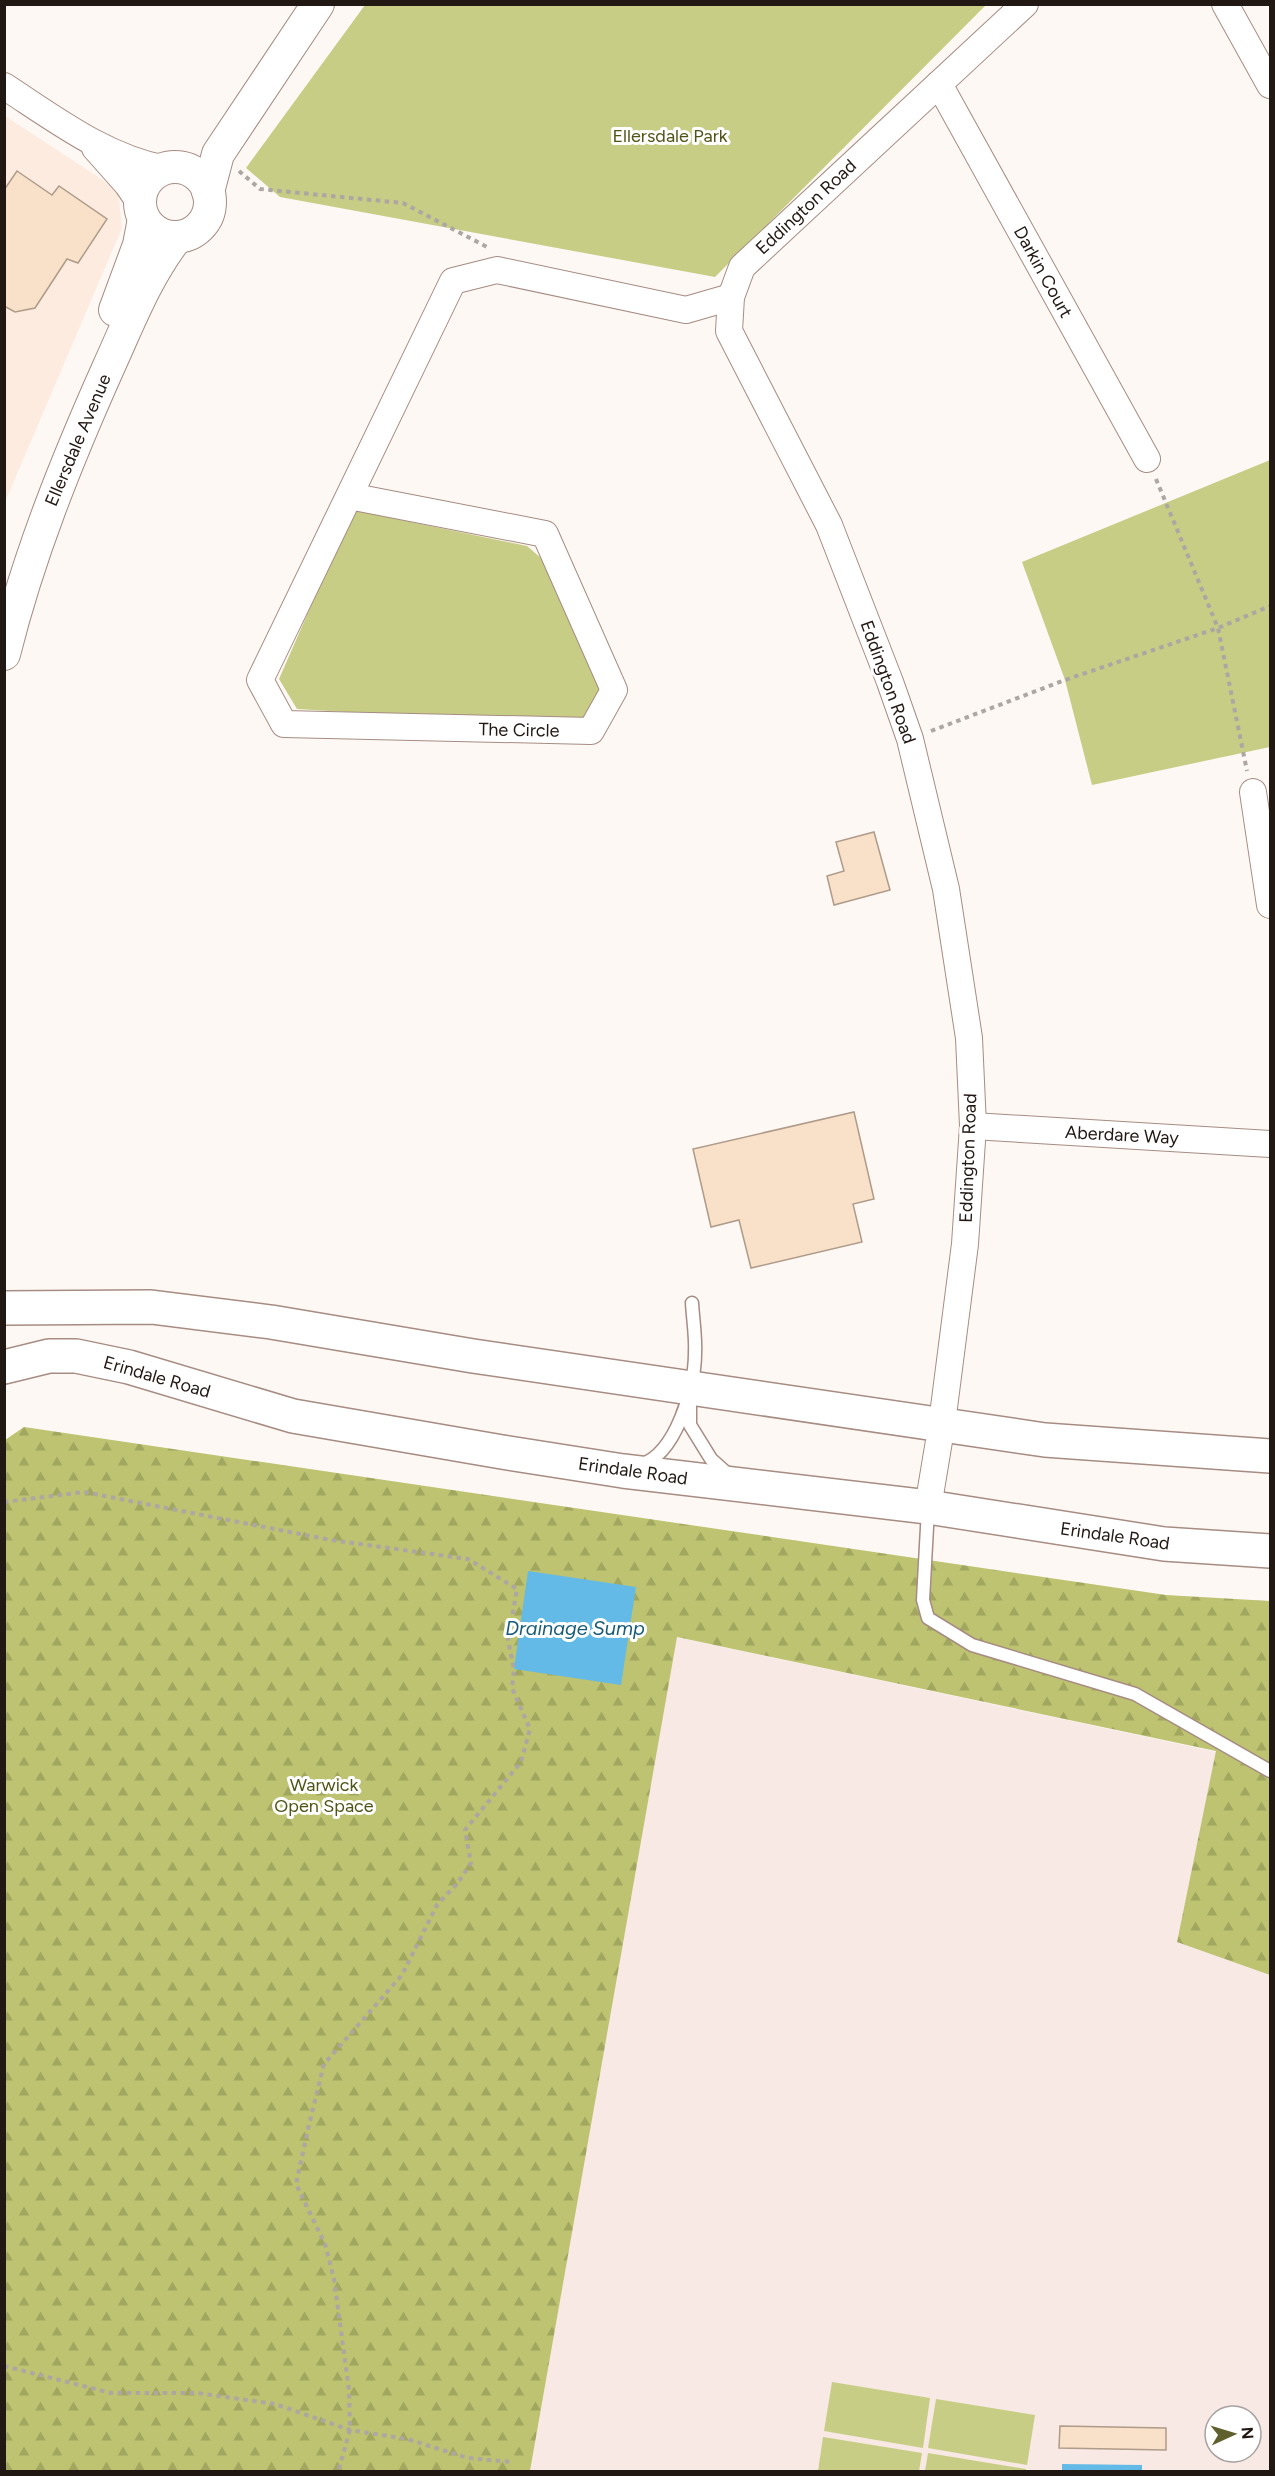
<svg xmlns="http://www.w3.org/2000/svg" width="1275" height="2476" font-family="Figtree,sans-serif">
  <defs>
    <pattern id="forest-firs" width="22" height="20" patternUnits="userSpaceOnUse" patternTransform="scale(1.5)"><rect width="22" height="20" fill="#bdc370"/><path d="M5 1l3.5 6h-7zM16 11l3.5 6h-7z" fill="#a2a760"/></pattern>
  </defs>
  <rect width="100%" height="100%" fill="#fef8f5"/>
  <polygon fill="#fdebe0" points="5,116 118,190 122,228 5,502"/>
  <path fill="#f8e9e4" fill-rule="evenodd" d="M676 1637 1217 1752 1177 1941 1270 1975V2471L530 2472ZM1215 2416H1251V2452H1215Z"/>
  <polygon fill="url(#forest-firs)" points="24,1427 1166,1595 1270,1601 1270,1975 1177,1942 1216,1751 677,1637 530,2471 5,2472 5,1440"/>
  <g fill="#c7cd85">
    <polygon points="365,5 986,5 715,277 280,197 246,168"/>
    <polygon points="1270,460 1270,747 1092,785 1065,680 1022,562"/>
    <polygon points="353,510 527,546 541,558 599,688 594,714 583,726 297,709 279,679"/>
    <polygon points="832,2382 930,2398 923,2448 824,2431"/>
    <polygon points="936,2399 1035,2415 1027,2465 928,2448"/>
    <polygon points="823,2437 922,2453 919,2471 818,2471"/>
    <polygon points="928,2453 1026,2469 1026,2471 925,2471"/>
  </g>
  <g fill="#63bae7">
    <polygon points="528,1571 636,1587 621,1685 514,1669"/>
    <polygon points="1062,2464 1142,2465 1142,2471 1062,2471"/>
  </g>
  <g fill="#f9e0c8" stroke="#af9b89" stroke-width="1.5">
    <polygon points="17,171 52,195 59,186 107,219 78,263 67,259 35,308 15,312 4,306 4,190"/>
    <polygon points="874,832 890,890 834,905 827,876 844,871 836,842"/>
    <polygon points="854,1112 874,1199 853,1204 862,1242 751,1268 739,1220 711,1227 693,1149"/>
    <polygon points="1060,2426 1166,2428 1166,2450 1059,2448"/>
  </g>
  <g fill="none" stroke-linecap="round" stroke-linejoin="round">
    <g stroke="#a68c82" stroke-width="15">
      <g id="service">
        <polyline points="690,1400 690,1425 711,1459 730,1476"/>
        <path d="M640 1465C676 1455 695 1387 695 1354 696 1337 693 1320 692 1303"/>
        <polyline points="928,1509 923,1600 928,1618 972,1645 1135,1694 1270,1771"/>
      </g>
    </g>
    <g stroke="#a68c82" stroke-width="28">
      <g id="minor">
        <polyline points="1225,4 1270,85"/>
        <polyline points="939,84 1147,459"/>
        <path d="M4 86C55 119 104 157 165 169"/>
        <polyline points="95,148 127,184 140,203"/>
        <polyline points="349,496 545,534 614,690 591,731 284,724 260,680 453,281 497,270 686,310 731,297"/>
        <polyline points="1253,792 1270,905"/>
        <polyline points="973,1126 1270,1144"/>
        <polyline points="928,1507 942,1423 965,1244 973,1126 969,1038 946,889 910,739 890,682 829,525 729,331 731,297 742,267 1025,4"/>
      </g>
    </g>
    <g stroke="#a68c82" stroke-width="34">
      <g id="tertiary">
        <circle cx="175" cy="202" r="35"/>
        <polyline points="208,192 218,154 318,4"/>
        <polyline points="115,310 139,245 144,219"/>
        <path d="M4 654C29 554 67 460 109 366 129 322 147 275 177 237"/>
      </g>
    </g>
    <g stroke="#a68c82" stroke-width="36">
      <g id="primary">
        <polyline points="4,1308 151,1307 271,1322 473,1356 1045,1440 1270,1456"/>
        <polyline points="4,1367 49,1356 76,1356 129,1367 293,1416 502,1452 623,1471 928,1507 1164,1544 1270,1551"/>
      </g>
    </g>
    <g stroke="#ada6a2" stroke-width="4" stroke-dasharray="4.5 4.5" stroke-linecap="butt">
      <polyline points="239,171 260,189 403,203 489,248"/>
      <polyline points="1156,479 1218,628 1247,771"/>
      <polyline points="931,731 1065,680 1218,628 1270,606"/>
      <polyline points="4,1502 84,1492 331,1540 468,1559 517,1589 508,1640 514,1669 512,1688 530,1729 521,1762 465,1830 471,1863 457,1884 437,1905 402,1975 324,2064 309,2125 296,2184 325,2244 334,2279 349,2390 350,2430 338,2472"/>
      <polyline points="4,2366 111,2393 197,2393 275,2404 350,2430 407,2439 468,2458 512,2462"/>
    </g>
    <use href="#service" stroke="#fff" stroke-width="12"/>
    <use href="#minor" stroke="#fff" stroke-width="26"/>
    <use href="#tertiary" stroke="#fff" stroke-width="32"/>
    <use href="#primary" stroke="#fff" stroke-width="33"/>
  </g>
  <g text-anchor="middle" stroke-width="6" stroke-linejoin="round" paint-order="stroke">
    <g font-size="18" fill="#515417" stroke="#fff">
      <text x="670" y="142">Ellersdale Park</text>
      <text x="324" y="1791">Warwick<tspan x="324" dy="21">Open Space</tspan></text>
    </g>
    <g font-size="18" fill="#211713" stroke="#fff">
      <text transform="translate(806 207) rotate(-43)" y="6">Eddington Road</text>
      <text transform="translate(1043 272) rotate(61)" y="6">Darkin Court</text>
      <text transform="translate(78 440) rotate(-67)" y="6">Ellersdale Avenue</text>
      <text transform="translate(888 682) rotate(70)" y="6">Eddington Road</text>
      <text transform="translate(519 730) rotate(1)" y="6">The Circle</text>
      <text transform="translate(1122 1135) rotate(3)" y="6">Aberdare Way</text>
      <text transform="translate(968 1158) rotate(-88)" y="6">Eddington Road</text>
      <text transform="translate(157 1377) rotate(16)" y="6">Erindale Road</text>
      <text transform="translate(633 1471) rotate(8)" y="6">Erindale Road</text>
      <text transform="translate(1115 1536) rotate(8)" y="6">Erindale Road</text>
    </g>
    <g font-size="20" font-style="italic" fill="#175b79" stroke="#fff">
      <text x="575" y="1635">Drainage Sump</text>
    </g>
  </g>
  <rect width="1275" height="2476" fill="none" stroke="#211713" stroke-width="12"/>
  <g transform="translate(1233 2434) rotate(86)"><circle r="28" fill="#ffffff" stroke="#a6a2a1" stroke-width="1.5"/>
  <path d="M0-4.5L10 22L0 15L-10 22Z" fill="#5f602d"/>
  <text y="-9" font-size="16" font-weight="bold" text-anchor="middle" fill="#211713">N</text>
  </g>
</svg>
